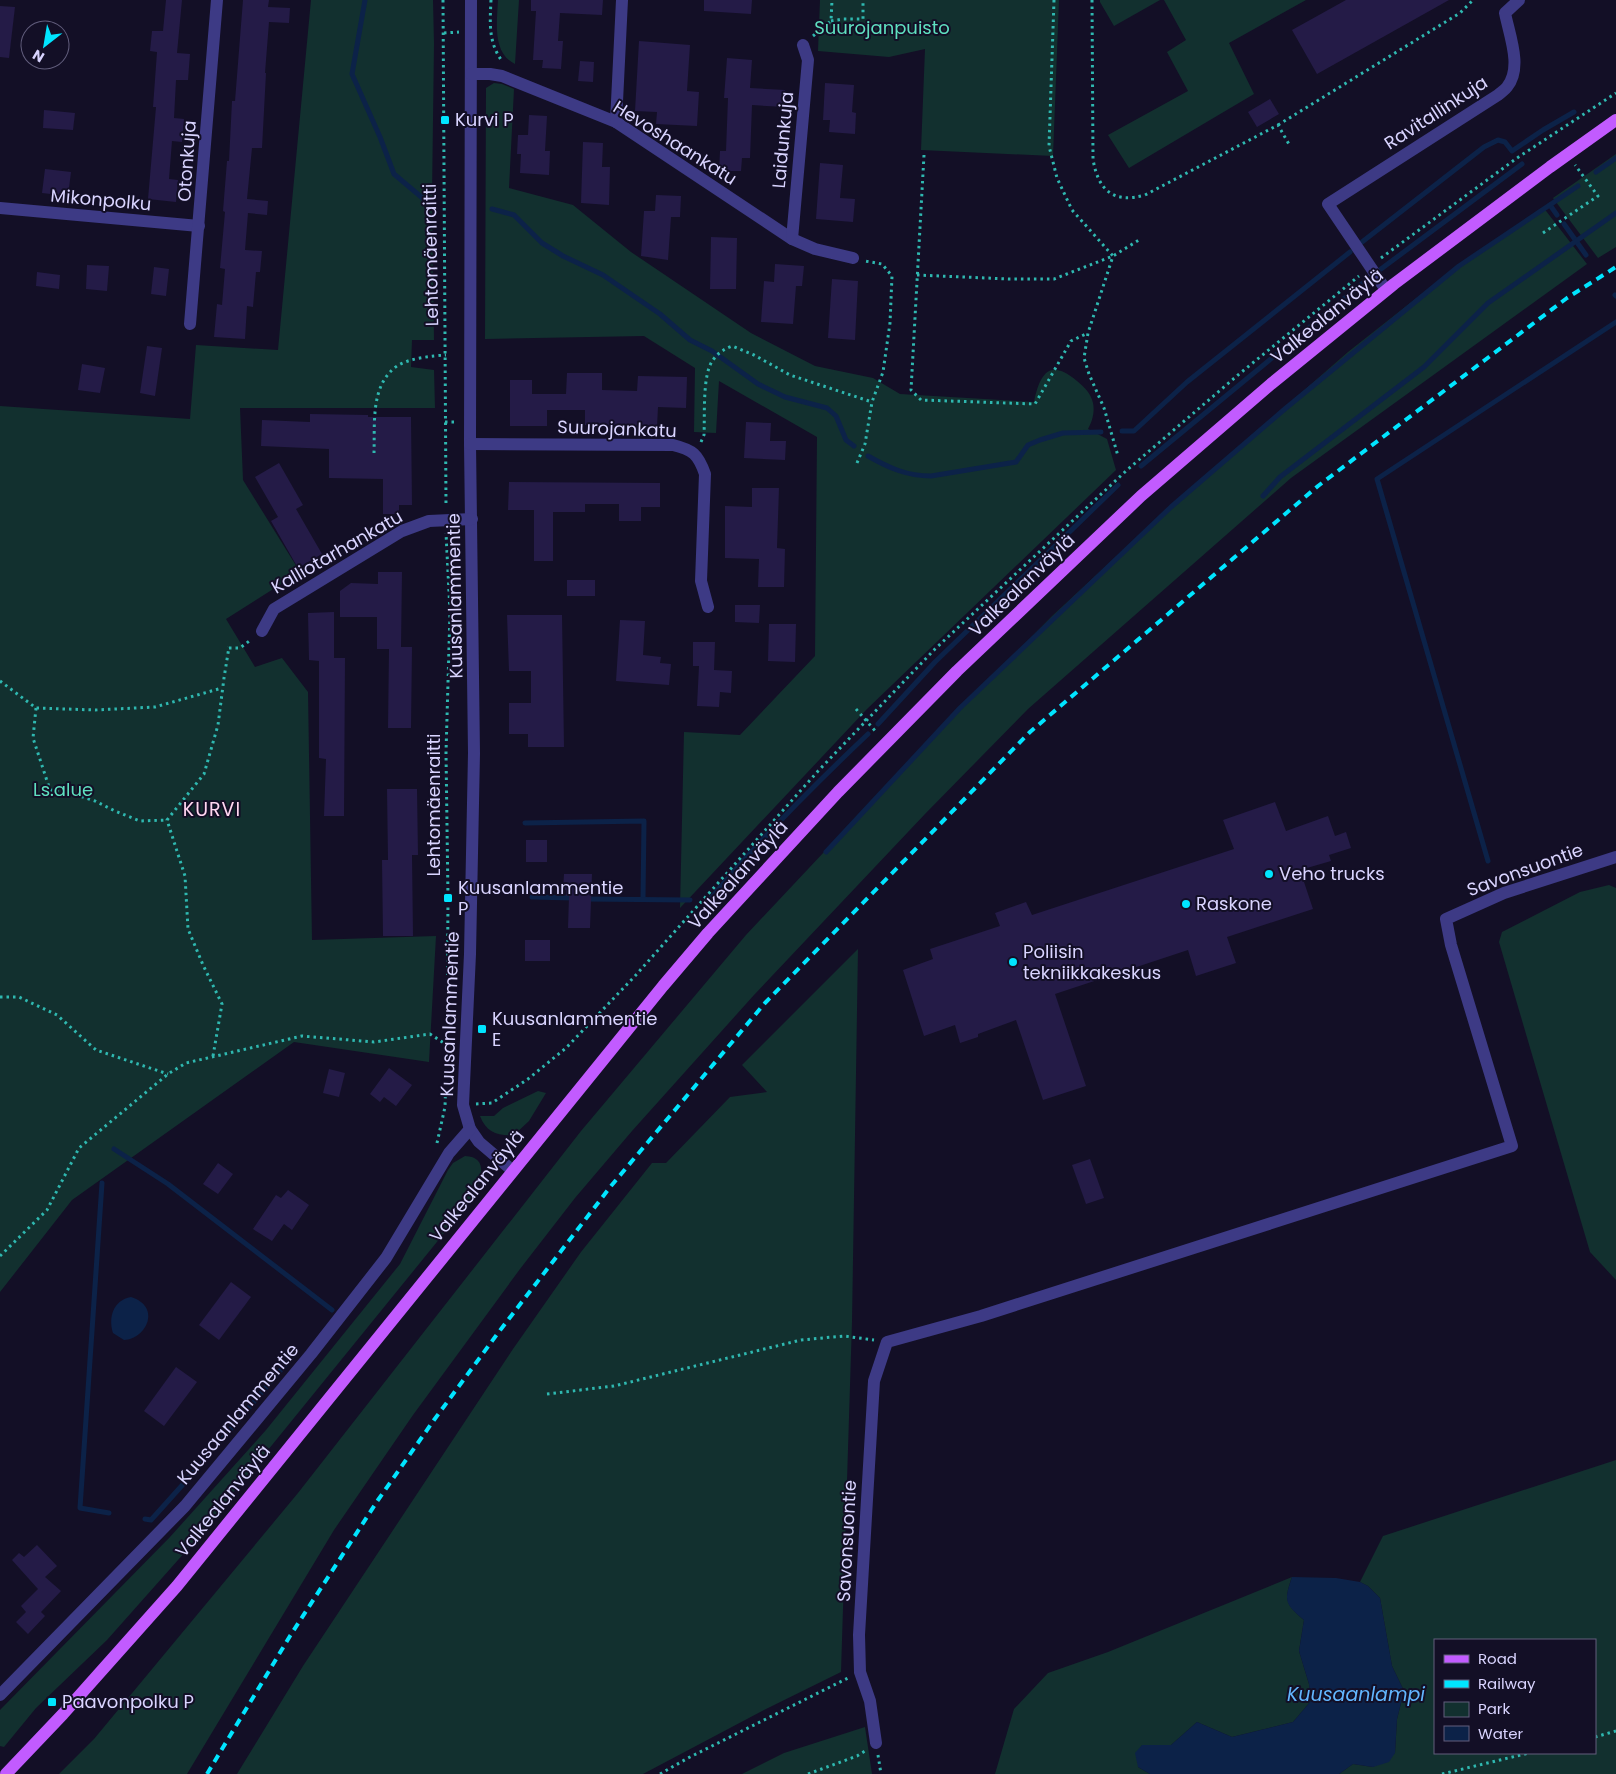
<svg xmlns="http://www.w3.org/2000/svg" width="1616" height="1774" font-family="Poppins,sans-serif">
  <rect width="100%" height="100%" fill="#130f26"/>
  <g fill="#12302f" fill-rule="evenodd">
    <polygon points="311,0 433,0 434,44 432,196 434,340 412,340 411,367 434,370 435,408 240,408 243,480 300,572 226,619 255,667 282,658 308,692 312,940 436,936 429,1062 294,1042 72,1200 0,1292 0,406 190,419 196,345 278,350"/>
    <path d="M498 0H519L515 64C492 53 497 22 498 0Z"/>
    <polygon points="820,0 1059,0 1053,156 921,150 925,49 889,57 818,51"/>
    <polygon points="1100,0 1160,0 1114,26 1100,2"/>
    <polygon points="1164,0 1306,0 1229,43 1254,94 1129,168 1108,135 1188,91 1167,52 1186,40"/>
    <path d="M494 83 502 84 514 89 509 188 573 205 631 252 751 333 815 366 873 378 900 394 1034 402C1040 373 1050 358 1077 381 1084 387 1091 393 1093 403 1095 412 1092 422 1088 429L1107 439 1116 470 867 709 680 908 684 732 740 735 815 656 817 437 719 381 716 433 694 432 695 368 644 336 485 339 486 88Z"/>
    <polygon points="1616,154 1616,247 1598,258 1553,198"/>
    <polygon points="1543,207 1587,264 1291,478 1028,709 925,814 754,995 632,1131 575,1198 520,1269 413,1415 334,1530 187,1774 59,1774 94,1739 298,1493 581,1131 746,935 902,769 1051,617 1163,513 1348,352 1457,266"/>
    <polygon points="1609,885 1616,888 1616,1280 1590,1252 1499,942 1502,932 1580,892"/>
    <polygon points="858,949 852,1322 841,1672 764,1710 643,1774 237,1774 303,1666 513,1349 581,1252 652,1163 666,1163 730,1097 767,1092 742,1065"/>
    <path d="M538 1091 546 1093 529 1121 514 1135C497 1136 486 1132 480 1116H494L503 1108Z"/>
    <path d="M465 1156C492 1157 479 1186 471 1200L186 1551 107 1640 36 1708 4 1747 0 1746V1710L170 1537 266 1430 400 1264 448 1170 453 1163Z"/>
    <path d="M1616 1460V1774H1339L1353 1764 1373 1767 1395 1753 1397 1719 1404 1691 1392 1666 1380 1598 1368 1586 1360 1582 1383 1536ZM1435 1640H1595V1753H1435Z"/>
    <path d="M1292 1577C1284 1600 1285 1604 1304 1620L1299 1651 1309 1684 1311 1701 1293 1722 1232 1737 1197 1722 1171 1745H1142L1138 1767 1150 1774H995L1014 1709 1048 1673 1108 1652Z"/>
    <polygon points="865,1727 872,1774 742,1774 784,1753"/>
  </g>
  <g fill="#0c2248">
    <path d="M131 1297C162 1307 146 1339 124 1340L113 1333C108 1318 113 1300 131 1297Z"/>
    <path d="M1292 1577 1336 1578 1360 1582 1368 1586 1380 1598 1392 1666 1404 1691 1397 1719 1395 1753 1389 1762 1373 1767 1353 1764 1339 1774H1150L1138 1767 1135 1753 1142 1745H1171L1197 1722 1232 1737 1293 1722 1311 1701 1309 1684 1299 1651 1304 1620C1284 1603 1284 1601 1292 1577Z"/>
  </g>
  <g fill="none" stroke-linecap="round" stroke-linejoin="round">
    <g stroke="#0c2248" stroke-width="5">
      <polyline points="365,0 352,74 380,137 394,174 426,201"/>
      <polyline points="1596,172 1616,158"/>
      <polyline points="1550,205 1557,215"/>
      <polyline points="492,209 514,215 542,243 563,256 603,275 660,314 690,340 712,351 758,384 785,397 827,408 836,416 846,440 854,446"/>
      <polyline points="1564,224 1586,255"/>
      <polyline points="1362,242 1484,147 1498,140 1505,142 1512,151 1543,130 1574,112"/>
      <polyline points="1381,269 1522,164"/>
      <polyline points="1615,295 1616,296"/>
      <polyline points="1122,431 1134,431 1187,382 1350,252"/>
      <path d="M868 456C889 468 907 476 931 476L1016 462 1028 445 1040 440 1063 433 1101 432"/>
      <polyline points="1141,466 1369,278"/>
      <polyline points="1263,496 1280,477 1424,367 1488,303 1616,213"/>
      <polyline points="878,724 935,662 1118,485"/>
      <polyline points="525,823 644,821 643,899"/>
      <polyline points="826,852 960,708 1171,507 1286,408 1459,266 1578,186"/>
      <polyline points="1488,861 1377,479 1616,322"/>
      <polyline points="532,897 574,898"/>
      <polyline points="585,899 690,900"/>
      <path d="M707 903C756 843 812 787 868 734"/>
      <polyline points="114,1149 168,1184 332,1310"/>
      <polyline points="102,1183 80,1508 109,1513"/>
      <polyline points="219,1443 296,1352"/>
      <polyline points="145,1519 151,1520 204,1461"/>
    </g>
  </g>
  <g fill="#241b47">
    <polygon points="166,0 182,0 177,53 190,54 188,80 176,80 174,118 184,119 182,142 172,141 169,179 178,180 176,202 148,199 156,107 153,107 157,52 150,51 152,31 163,31"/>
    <polygon points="243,0 269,0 268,7 290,8 289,23 269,22 265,73 266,73 262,148 252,148 247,199 268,201 267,215 248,213 245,250 262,251 260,272 256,272 253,307 247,306 245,339 214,337 217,304 222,305 225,269 220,268 225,212 223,211 227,161 229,161 232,101 235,101"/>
    <polygon points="531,0 603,0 602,15 560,13 558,41 563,41 561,69 542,68 543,60 533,60 536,11 531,11"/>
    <polygon points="704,0 752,0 751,14 704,11"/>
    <polygon points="1346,0 1449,0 1317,74 1292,30"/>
    <polygon points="0,6 15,7 9,58 0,57"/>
    <polygon points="639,41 690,45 687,91 699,92 697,126 656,124 657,112 635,111"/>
    <polygon points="727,58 752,60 750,88 785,90 784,107 752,105 750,158 742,158 741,171 719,171 720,151 726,151 728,98 724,98"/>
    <polygon points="580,61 594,62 593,82 578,81"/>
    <polygon points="825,83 854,85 852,112 856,113 855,134 829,132 830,120 823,120"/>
    <polygon points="1270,99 1279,114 1257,127 1248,112"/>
    <polygon points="44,110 75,113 73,130 43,128"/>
    <polygon points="529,115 547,116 545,151 550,151 549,175 520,173 521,154 517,154 518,135 528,135"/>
    <polygon points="583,142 603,143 602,167 610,167 609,205 581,203"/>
    <polygon points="820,163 843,165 840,198 855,199 853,222 816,219"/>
    <polygon points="45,169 71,172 68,196 42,193"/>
    <polygon points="656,195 681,196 680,217 671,217 668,260 641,256 644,211 655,211"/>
    <polygon points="711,237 737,238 736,289 710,289"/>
    <polygon points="775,264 804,266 802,286 796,286 793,324 761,322 764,281 774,282"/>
    <polygon points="87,265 109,266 107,291 86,289"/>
    <polygon points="154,267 169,269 166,296 151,294"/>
    <polygon points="37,272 60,275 59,289 36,286"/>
    <polygon points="832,279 858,281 855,340 828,338"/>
    <polygon points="147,346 162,348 155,396 140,393"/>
    <polygon points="82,364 105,368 100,393 78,390"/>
    <polygon points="567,373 602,373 602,390 637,391 638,376 687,377 686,408 658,407 657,427 585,425 585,410 547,410 547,426 510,426 510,380 532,380 532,394 566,394"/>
    <polygon points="310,414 368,415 368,417 411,417 412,505 399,505 399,514 383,514 383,479 329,478 329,449 261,446 262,420 310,422"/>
    <polygon points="746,422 771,423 770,441 786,441 785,460 744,458"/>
    <polygon points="279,463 303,505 296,509 322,554 298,568 271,521 278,517 255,477"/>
    <polygon points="509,482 660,483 660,507 641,507 641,521 619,521 619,504 585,504 585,512 553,512 553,561 534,561 534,510 508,510"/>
    <polygon points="752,488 779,488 777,548 785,549 784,587 758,587 759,559 725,558 725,506 752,507"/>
    <polygon points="378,572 402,572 401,647 412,647 411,728 388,728 389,649 377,649 377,617 340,617 340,591 351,583 378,584"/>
    <rect x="567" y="580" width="28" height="16"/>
    <polygon points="735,605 760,605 759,623 735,622"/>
    <polygon points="334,612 334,658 345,658 344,816 324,816 326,759 319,758 319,661 309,660 308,613"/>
    <polygon points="507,615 562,615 564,747 528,747 528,734 509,734 509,703 531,703 531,671 509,671"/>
    <polygon points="620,620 645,621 643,655 661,657 660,663 671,664 669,685 616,681"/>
    <polygon points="769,624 796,624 795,662 768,661"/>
    <polygon points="693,642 715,642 714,670 732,671 731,693 720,692 719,707 697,706 699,666 693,666"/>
    <polygon points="387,789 417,789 418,855 412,855 413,936 383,936 382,860 388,860"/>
    <polygon points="1275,802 1286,831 1328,816 1335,836 1346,832 1351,848 1329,855 1331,861 1300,870 1313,909 1227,937 1236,963 1196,976 1188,950 1055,994 1086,1086 1043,1100 1016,1020 978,1034 978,1037 960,1043 955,1025 924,1036 903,970 933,959 930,949 1000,926 995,913 1026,902 1032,915 1234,849 1223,820"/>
    <rect x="526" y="840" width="21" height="22"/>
    <polygon points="564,874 592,874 590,928 568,928 569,896 566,896 566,890 563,890"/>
    <rect x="525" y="940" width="25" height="21"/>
    <polygon points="389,1068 412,1085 396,1106 384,1097 380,1102 370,1094"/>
    <polygon points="329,1069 345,1073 339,1097 323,1093"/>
    <polygon points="1090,1159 1104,1198 1086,1204 1072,1165"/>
    <polygon points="218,1163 233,1174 218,1194 203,1184"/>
    <polygon points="288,1190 309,1205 292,1230 284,1224 272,1241 253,1229 276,1195 281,1198"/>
    <polygon points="231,1282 251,1297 219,1340 199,1325"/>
    <polygon points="176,1367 197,1382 164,1426 144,1411"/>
    <polygon points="37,1545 57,1566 45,1577 61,1591 41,1612 45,1616 28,1634 16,1622 26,1612 21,1606 38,1589 12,1560 19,1553 24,1557"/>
  </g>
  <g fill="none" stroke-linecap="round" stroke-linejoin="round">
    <g stroke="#2fb8b0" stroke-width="3" stroke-dasharray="2.5 4" stroke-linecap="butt">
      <polyline points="443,0 446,507"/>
      <path d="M491 0C490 22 488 42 502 61"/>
      <polyline points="1054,0 1049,146 1057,178 1072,210 1113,256 1088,333 1084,358 1089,374 1104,408 1118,456"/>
      <path d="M1092 0 1093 159C1098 190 1113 204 1145 195L1278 125 1290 146"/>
      <polyline points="831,21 843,19 863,19 863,0"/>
      <polyline points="444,33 459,32"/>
      <polyline points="813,36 831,21 832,0"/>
      <polyline points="1278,125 1460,13 1473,0"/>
      <polyline points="924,155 911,390 921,400 1035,404 1071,341 1088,333"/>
      <polyline points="1543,233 1598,196 1575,165"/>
      <polyline points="1381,258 1517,158 1616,93"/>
      <polyline points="917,275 1009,279 1054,279 1113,256 1139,240"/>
      <polyline points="445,422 456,422"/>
      <path d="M701 442 704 435C705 417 702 374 713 360 718 353 724 349 732 346L754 355 790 375 872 402"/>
      <path d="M374 453C375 424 370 385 397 366 409 358 432 356 446 355"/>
      <polyline points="857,463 865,444 872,402 883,372 890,323 892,276 882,264 865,261"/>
      <polyline points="229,648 240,648 252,639"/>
      <polyline points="0,681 36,708 95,710 155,707 222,688"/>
      <polyline points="36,708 33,738 50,790 70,793 95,801 115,811 140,821 167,820"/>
      <polyline points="856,709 877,733"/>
      <polyline points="0,997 19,997 57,1015 96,1050 168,1074"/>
      <polyline points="213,1056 222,1004 203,965 188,929 185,876 167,820 204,774 218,725 224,678 229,647"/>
      <polyline points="476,1104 492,1103 528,1079 566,1048 635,976 819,770 935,649 1127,470 1238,375 1359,276"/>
      <polyline points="437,1143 445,1107 447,1045 448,898 446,753 450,612 446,533"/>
      <polyline points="0,1256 47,1210 79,1148 168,1074 186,1063 302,1036 374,1042 430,1034 447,1045"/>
      <polyline points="547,1394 614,1386 801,1340 844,1336 874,1340"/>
      <polyline points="1595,1737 1616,1731"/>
      <polyline points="878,1755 881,1774"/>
      <polyline points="660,1774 688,1758 848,1678"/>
      <polyline points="808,1774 857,1756 865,1751"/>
      <polyline points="1442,1774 1529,1753"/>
    </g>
    <g stroke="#3d3a85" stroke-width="12">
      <polyline points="471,0 470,444 474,753 470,954 463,1105 470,1129 479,1142 513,1171"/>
      <polyline points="471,74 490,74 502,76 616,122 792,239 815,249 853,258"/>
      <polyline points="616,122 622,0"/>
      <polyline points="0,208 199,226"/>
      <polyline points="792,239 808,60 803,45"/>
      <path d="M1386 290 1328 204 1498 95C1501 92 1505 90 1507 87 1523 68 1509 34 1505 13L1519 0"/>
      <polyline points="190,324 217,0"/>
      <path d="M470 444 673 445C693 450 698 454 705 474L701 581 708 607"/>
      <polyline points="262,631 274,609 402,531 429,521 472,519"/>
      <polyline points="0,1695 185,1506 311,1354 386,1258 449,1153 470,1129"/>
      <polyline points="876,1743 870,1701 860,1672 859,1635 874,1381 887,1342 981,1316 1512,1146 1451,945 1446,919 1504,893 1616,857"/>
    </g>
    <polyline stroke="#c25bff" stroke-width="12" points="6,1774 63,1714 177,1586 663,986 708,933 838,792 957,671 1141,496 1271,384 1394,284 1550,167 1616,120"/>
    <polyline stroke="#00e5ff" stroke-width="4" stroke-dasharray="8 6" stroke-linecap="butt" points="207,1774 290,1636 378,1500 434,1420 498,1333 611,1186 765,1003 1030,732 1318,486 1567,298 1616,267"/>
  </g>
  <g fill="#00e5ff" stroke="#130f26" stroke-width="2">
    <rect x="440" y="115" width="10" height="10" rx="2.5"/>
    <circle cx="1269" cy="874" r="5"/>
    <rect x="443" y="893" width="10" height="10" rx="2.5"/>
    <circle cx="1186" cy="904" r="5"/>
    <circle cx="1013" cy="962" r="5"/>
    <rect x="477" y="1024" width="10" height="10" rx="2.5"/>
    <rect x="47" y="1697" width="10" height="10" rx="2.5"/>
  </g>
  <g text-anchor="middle" stroke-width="4" stroke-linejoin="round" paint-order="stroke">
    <g font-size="18" fill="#5fe0c0" stroke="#130f26">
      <text x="882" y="34">Suurojanpuisto</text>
      <text x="63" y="796">Ls.alue</text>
    </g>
    <g font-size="18" fill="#d9d4ff" stroke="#130f26">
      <text transform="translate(1436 113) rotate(-33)" y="6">Ravitallinkuja</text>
      <text transform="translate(783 140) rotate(-85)" y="6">Laidunkuja</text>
      <text transform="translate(675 143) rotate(32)" y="6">Hevoshaankatu</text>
      <text transform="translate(187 161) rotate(-86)" y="6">Otonkuja</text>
      <text transform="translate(101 200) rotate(5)" y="6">Mikonpolku</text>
      <text transform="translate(431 255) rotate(-91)" y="6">Lehtomäenraitti</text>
      <text transform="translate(1327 316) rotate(-39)" y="6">Valkealanväylä</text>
      <text transform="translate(617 429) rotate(2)" y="6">Suurojankatu</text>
      <text transform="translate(337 552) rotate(-30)" y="6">Kalliotarhankatu</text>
      <text transform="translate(1022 585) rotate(-44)" y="6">Valkealanväylä</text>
      <text transform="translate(455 596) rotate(-91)" y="6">Kuusanlammentie</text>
      <text transform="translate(434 805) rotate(-90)" y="6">Lehtomäenraitti</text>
      <text transform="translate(1525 870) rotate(-20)" y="6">Savonsuontie</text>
      <text transform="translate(738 875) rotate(-48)" y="6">Valkealanväylä</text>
      <text transform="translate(450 1014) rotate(-88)" y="6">Kuusanlammentie</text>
      <text transform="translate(477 1186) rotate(-51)" y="6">Valkealanväylä</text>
      <text transform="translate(238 1414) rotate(-50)" y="6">Kuusaanlammentie</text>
      <text transform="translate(223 1501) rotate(-51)" y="6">Valkealanväylä</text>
      <text transform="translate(847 1541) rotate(-87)" y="6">Savonsuontie</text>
    </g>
    <g font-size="18" fill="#d9d4ff" stroke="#130f26" text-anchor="start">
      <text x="455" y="126">Kurvi P</text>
      <text x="1279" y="880">Veho trucks</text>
      <text x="458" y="894">Kuusanlammentie<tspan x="458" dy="21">P</tspan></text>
      <text x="1196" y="910">Raskone</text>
      <text x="1023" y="958">Poliisin<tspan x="1023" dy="21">tekniikkakeskus</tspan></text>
      <text x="492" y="1025">Kuusanlammentie<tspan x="492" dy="21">E</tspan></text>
      <text x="62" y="1708">Paavonpolku P</text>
    </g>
    <g font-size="19" letter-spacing="1" fill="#ffd6f0" stroke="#130f26">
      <text x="212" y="816">KURVI</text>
    </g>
    <g font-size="19" font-style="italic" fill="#62b6ff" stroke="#130f26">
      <text x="1356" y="1701">Kuusaanlampi</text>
    </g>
  </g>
  <rect x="1434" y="1639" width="162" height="115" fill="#130f26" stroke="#625e7d"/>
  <rect x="1444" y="1655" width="25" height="8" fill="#c25bff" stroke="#625e7d"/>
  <text x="1478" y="1664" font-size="15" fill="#d9d4ff">Road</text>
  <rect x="1444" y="1680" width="25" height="8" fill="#00e5ff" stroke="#625e7d"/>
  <text x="1478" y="1689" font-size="15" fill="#d9d4ff">Railway</text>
  <rect x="1444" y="1702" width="25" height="15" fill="#12302f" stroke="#625e7d"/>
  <text x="1478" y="1714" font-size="15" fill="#d9d4ff">Park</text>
  <rect x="1444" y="1726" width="25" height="15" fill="#0c2248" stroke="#625e7d"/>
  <text x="1478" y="1739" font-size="15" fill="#d9d4ff">Water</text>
  <g transform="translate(45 45) rotate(211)"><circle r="24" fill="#130f26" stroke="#625e7d"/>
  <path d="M0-4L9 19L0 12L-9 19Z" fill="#00e5ff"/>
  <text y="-8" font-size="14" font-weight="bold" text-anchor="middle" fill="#d9d4ff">N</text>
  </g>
</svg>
